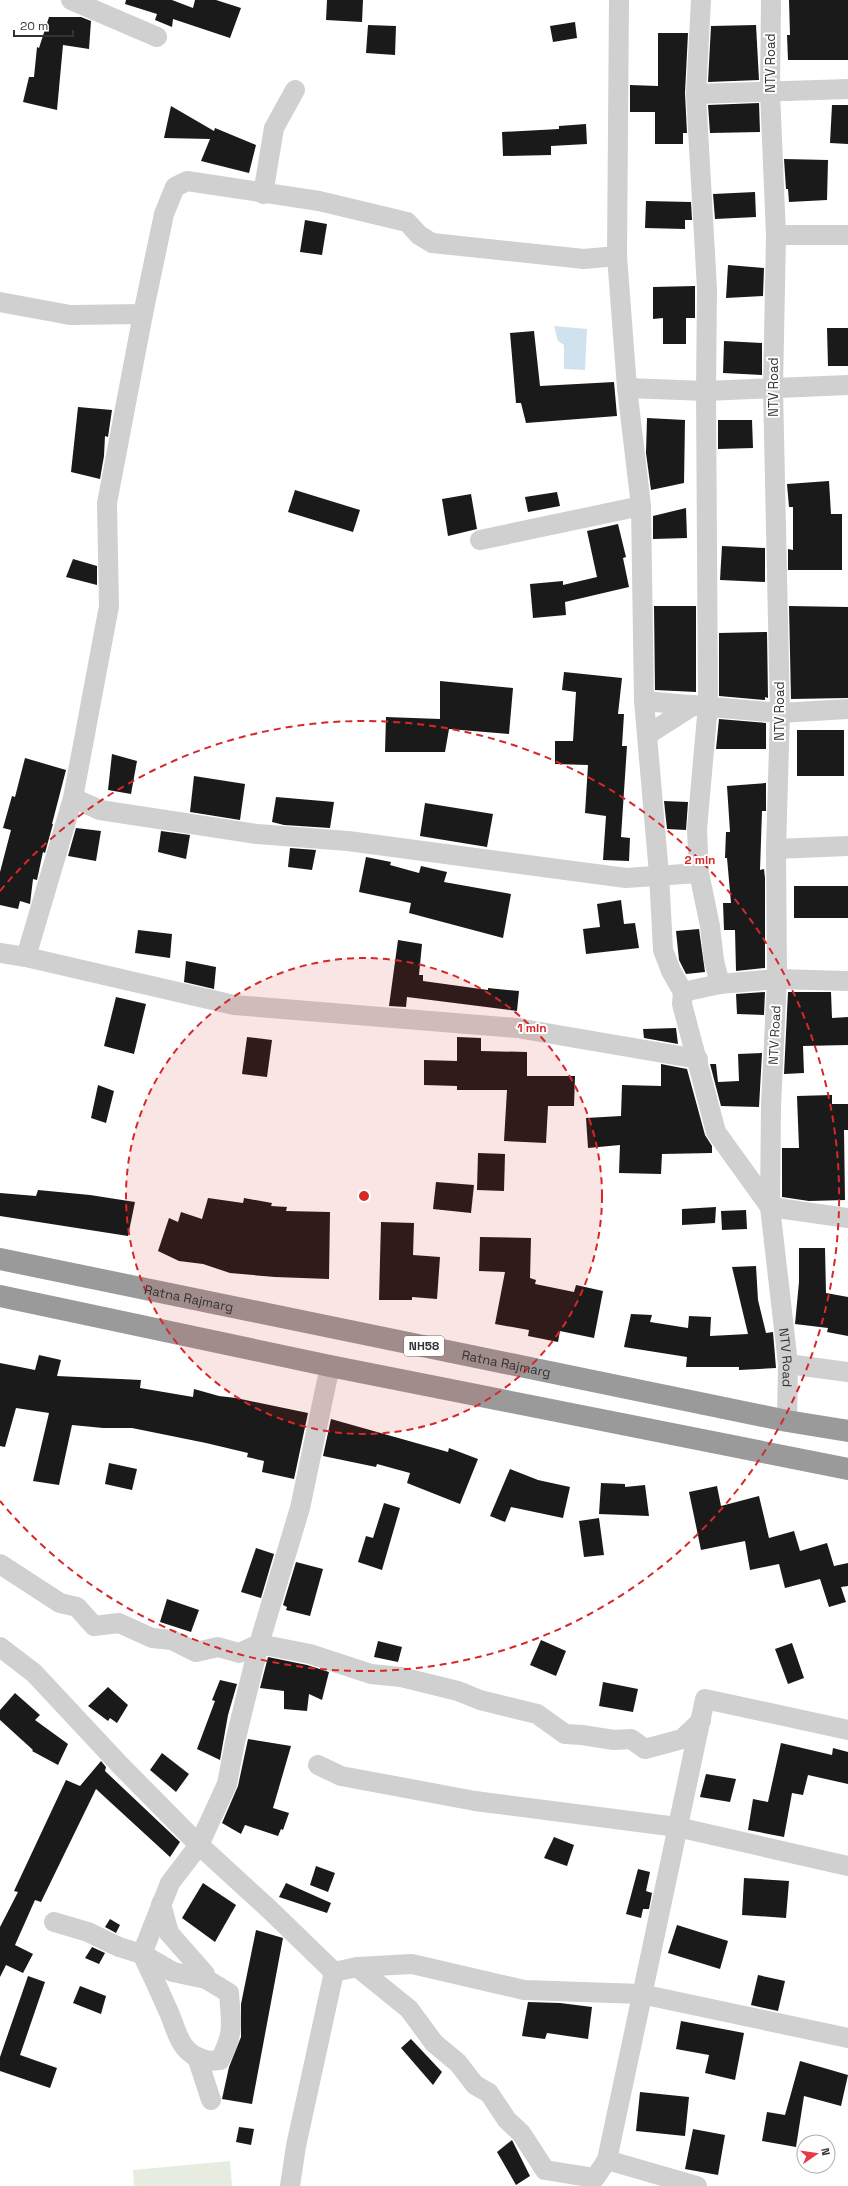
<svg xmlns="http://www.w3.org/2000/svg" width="848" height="2186" font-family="'Space Grotesk',sans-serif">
  <rect width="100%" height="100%" fill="#fff"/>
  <polygon fill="#e6ecdf" points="230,2161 232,2186 134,2186 133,2170"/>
  <polygon fill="#cfe2ee" points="554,326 587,329 585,370 564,369 564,345 558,341"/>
  <g fill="#1a1a1a">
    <polygon points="126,0 172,0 193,8 195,0 216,0 241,8 230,38 173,19 172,27 155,20 157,14 125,4"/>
    <polygon points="327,0 363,0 362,22 326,20"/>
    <polygon points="789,0 848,0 848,60 788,60 787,35 790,35"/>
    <polygon points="49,17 81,17 91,21 89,49 63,45 57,110 23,102 29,77 34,77 37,47 39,48"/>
    <polygon points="575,22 577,38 553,42 550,26"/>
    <polygon points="368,25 396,26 395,55 366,53"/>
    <polygon points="756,25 759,80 708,82 711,26"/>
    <polygon points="658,33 688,33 685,93 687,133 683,133 683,144 655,144 655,112 630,112 630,85 658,86"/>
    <polygon points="759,103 760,132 710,133 708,105"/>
    <polygon points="832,105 848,105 848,144 830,143"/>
    <polygon points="171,106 214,131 215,128 256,145 249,173 201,161 210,139 164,138"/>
    <polygon points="586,124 587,144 551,146 551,155 503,156 502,132 559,129 559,126"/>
    <polygon points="784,159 828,160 827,200 789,202 788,189 786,189"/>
    <polygon points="755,192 756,217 715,219 713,194"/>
    <polygon points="646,201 691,202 692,220 685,220 685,229 645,228"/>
    <polygon points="305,220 327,224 322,255 300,252"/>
    <polygon points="728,265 764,268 763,296 726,298"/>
    <polygon points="695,286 695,318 686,318 686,344 663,344 663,318 653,319 653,287"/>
    <polygon points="827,328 848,328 848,366 828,366"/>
    <polygon points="534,331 540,386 614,382 617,416 526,423 521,403 516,403 510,333"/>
    <polygon points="724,341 762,343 762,375 723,373"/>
    <polygon points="78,407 112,410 108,437 105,436 104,456 100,479 71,472"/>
    <polygon points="647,418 685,420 684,483 651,490 646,453"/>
    <polygon points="718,420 752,420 753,448 718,449"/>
    <polygon points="829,481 831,514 842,514 842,570 788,570 788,549 793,550 793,507 789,507 787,484"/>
    <polygon points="295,490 360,510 353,532 288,512"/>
    <polygon points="557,492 560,506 528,512 525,497"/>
    <polygon points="471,494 477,529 448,536 442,499"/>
    <polygon points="686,508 687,538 653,539 653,516"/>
    <polygon points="618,524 626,557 623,558 629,587 565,602 566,615 533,618 530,584 563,581 563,585 597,577 587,531"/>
    <polygon points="722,546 765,548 765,582 720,580"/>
    <polygon points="73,559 97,566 97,585 66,577"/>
    <polygon points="654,606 696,606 696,692 655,690"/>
    <polygon points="789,606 848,607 848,698 791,699"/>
    <polygon points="767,632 768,698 765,697 765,700 719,696 719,633"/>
    <polygon points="564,672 622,678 618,714 624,714 622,746 627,746 621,837 630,838 629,861 603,860 606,816 585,813 588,765 555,764 555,741 573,741 576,692 562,690"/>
    <polygon points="440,681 513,688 509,734 449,729 445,752 385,752 386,717 440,719"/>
    <polygon points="719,719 766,723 766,749 716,749"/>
    <rect x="797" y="730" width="47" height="46"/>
    <polygon points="112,754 137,761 131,794 108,790"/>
    <polygon points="25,758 66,770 52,824 53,824 45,853 43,852 37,880 33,879 30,904 20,901 18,909 0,905 0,872 11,830 3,828 12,796 15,797"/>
    <polygon points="194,776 245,784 240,820 190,812"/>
    <polygon points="766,783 766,811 762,811 760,870 764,869 765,878 765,968 736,971 735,930 724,930 723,903 731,903 727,858 725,858 726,832 730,832 727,786"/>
    <polygon points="276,797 334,802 330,828 284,825 272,822"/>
    <polygon points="664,801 688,802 686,830 667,829"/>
    <polygon points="425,803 493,814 487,847 420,836"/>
    <polygon points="76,828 101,831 96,861 68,856"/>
    <polygon points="161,831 190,835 186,859 158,852"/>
    <polygon points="290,848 316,850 312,870 288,867"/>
    <polygon points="366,857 391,862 390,865 419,873 421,866 447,872 444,882 511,894 503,938 409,913 411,903 359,892"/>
    <rect x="794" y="886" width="54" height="32"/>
    <polygon points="621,900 624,924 635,923 639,948 586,954 583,929 600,927 597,904"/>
    <polygon points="699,929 705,972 686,974 679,960 676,931"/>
    <polygon points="138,930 172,934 170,958 135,953"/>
    <polygon points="398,940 422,944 419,975 423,975 423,981 488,990 488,988 519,991 517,1011 407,997 406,1007 389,1006"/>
    <polygon points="186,961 216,967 214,989 184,982"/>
    <polygon points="765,992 764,1015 737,1014 736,994"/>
    <polygon points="788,992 831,992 832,1018 848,1017 848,1045 803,1046 804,1073 784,1074"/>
    <polygon points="116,997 146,1004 134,1054 104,1046"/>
    <polygon points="676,1028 678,1044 644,1038 643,1029"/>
    <polygon points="247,1037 272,1040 267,1077 242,1074"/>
    <polygon points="457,1037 481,1038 481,1051 527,1052 527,1076 575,1076 574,1106 548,1106 546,1143 504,1141 507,1090 457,1090 457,1086 424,1085 424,1060 457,1061"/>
    <polygon points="762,1053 759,1107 721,1106 710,1064 716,1064 718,1082 739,1081 738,1054"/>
    <polygon points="661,1064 687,1069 705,1135 712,1146 712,1153 662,1154 661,1174 619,1173 620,1145 588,1148 586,1118 621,1116 622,1085 661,1086"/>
    <polygon points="98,1085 114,1091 106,1123 91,1118"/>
    <polygon points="832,1095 832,1104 848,1104 848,1130 844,1130 845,1200 809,1201 782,1197 782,1148 799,1148 797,1096"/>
    <polygon points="478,1153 505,1154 504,1191 477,1190"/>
    <polygon points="436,1182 474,1185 471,1213 433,1209"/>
    <polygon points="38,1190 90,1195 135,1202 128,1236 0,1216 0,1193 36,1196"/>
    <polygon points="208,1198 243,1203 244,1198 272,1203 271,1206 287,1207 286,1211 330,1212 329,1279 275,1277 230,1273 203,1264 179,1261 158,1251 169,1218 178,1222 181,1212 202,1219"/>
    <polygon points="716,1207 715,1223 682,1225 682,1209"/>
    <polygon points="746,1210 747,1229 722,1230 721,1211"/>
    <polygon points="381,1222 414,1223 413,1255 440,1257 437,1299 412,1297 412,1300 379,1300"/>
    <polygon points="480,1237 531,1238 530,1278 536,1280 535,1284 574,1292 576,1285 603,1291 594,1338 560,1331 558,1342 528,1336 529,1330 495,1324 505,1272 479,1271"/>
    <polygon points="799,1248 825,1248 826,1293 848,1297 848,1336 827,1332 828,1328 795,1324 799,1282"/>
    <polygon points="756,1266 758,1300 766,1333 773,1332 776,1368 739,1370 739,1367 686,1367 687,1357 624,1347 631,1314 652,1315 650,1322 688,1328 689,1316 711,1317 710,1336 748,1334 732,1267"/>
    <polygon points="39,1355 61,1360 57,1376 141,1380 140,1388 193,1397 194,1389 219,1396 236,1398 308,1413 294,1479 262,1472 264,1461 247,1457 248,1453 206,1443 132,1428 103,1428 72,1425 59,1485 33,1481 49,1413 16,1408 5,1447 0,1446 0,1363 35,1370"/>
    <polygon points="331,1419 448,1452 449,1448 478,1459 460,1504 407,1483 410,1473 377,1464 376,1467 323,1456"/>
    <polygon points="109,1463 137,1469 132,1490 105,1484"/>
    <polygon points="510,1469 538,1480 570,1487 563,1518 511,1507 505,1522 490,1516"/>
    <polygon points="601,1483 625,1484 625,1487 645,1485 649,1516 599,1514"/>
    <polygon points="717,1486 721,1506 759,1496 769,1538 794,1531 800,1551 827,1543 834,1566 848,1563 848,1586 841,1587 846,1602 829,1607 820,1579 785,1588 779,1564 750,1570 745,1541 701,1550 689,1492"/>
    <polygon points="384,1503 400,1508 382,1570 358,1562 366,1536 373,1538"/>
    <polygon points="599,1518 604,1555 584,1557 579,1521"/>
    <polygon points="256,1548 274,1554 261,1598 241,1592"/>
    <polygon points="296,1562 323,1569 310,1616 286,1610 287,1607 283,1605"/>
    <polygon points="167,1599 199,1610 191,1632 160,1622"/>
    <polygon points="541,1640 566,1651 556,1676 530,1665"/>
    <polygon points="378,1641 402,1647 398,1662 374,1657"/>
    <polygon points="792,1643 804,1678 788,1684 775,1649"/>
    <polygon points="268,1657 307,1665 329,1672 322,1700 309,1694 307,1711 284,1709 284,1691 260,1688"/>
    <polygon points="220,1680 237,1684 228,1715 220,1760 197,1749 215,1701 212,1700"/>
    <polygon points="603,1682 638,1689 633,1712 599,1706"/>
    <polygon points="108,1687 128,1705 117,1723 110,1718 108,1721 88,1706"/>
    <polygon points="15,1693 40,1715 35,1720 68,1744 58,1765 32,1751 33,1750 0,1720 0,1710"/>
    <polygon points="248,1739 291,1746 273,1808 289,1813 283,1830 281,1829 278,1836 245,1825 241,1834 222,1823 238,1786"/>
    <polygon points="781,1743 832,1755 833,1748 848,1752 848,1784 808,1775 803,1795 792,1793 784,1837 748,1830 753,1799 768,1802"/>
    <polygon points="162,1753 189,1774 176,1792 150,1770"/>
    <polygon points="101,1761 106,1767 105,1771 180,1842 170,1857 96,1789 41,1902 35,1900 15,1945 33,1954 23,1973 6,1965 0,1977 0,1927 18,1892 14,1891 66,1780 80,1786"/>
    <polygon points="706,1774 736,1779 730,1802 700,1797"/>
    <polygon points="554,1837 574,1845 567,1866 544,1858"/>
    <polygon points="316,1866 335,1873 328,1892 310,1885"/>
    <polygon points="638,1869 650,1872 646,1891 652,1893 649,1909 643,1909 641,1918 626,1914"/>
    <polygon points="744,1878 789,1881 786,1918 742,1915"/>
    <polygon points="203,1883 236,1905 215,1942 182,1918"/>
    <polygon points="286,1883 331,1903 327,1913 279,1897"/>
    <polygon points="110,1919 120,1925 116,1933 105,1927"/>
    <polygon points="677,1925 728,1941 720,1969 668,1953"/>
    <polygon points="256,1930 283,1938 252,2104 222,2099 229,2067 241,2037 241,2004"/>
    <polygon points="92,1947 105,1953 99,1964 85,1958"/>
    <polygon points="758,1975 785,1981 778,2011 751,2005"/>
    <polygon points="28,1976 45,1982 20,2055 57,2068 50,2088 0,2071 0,2057"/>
    <polygon points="80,1986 106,1996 101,2014 73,2003"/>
    <polygon points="528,2002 560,2003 592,2007 588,2039 547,2033 545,2039 522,2036"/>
    <polygon points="681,2021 744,2033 735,2080 705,2073 709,2055 676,2049"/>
    <polygon points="411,2039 442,2072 433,2085 401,2048"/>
    <polygon points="800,2061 848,2075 841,2106 804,2096 796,2147 762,2141 767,2112 785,2115"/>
    <polygon points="640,2092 689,2097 685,2136 636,2131"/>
    <polygon points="239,2127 254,2129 251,2145 236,2142"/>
    <polygon points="693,2129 725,2135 718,2175 685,2169"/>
    <polygon points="512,2140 530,2176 516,2185 497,2152"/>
  </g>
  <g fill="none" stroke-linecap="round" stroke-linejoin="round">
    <g stroke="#d0d0d0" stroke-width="20">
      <polyline points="71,0 157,37"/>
      <polyline points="619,0 617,256 627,388 641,506 644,701 659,874 663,950 671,971 683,992"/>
      <polyline points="701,0 696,94 707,289 706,391 708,705 697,829 699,873 710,926 714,961 720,984 683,992 682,1004 716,1132 770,1207 848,1218"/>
      <path id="s1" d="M771 0 770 92 776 235 773 389 780 713 776 849 777 979 771 1106 770 1207 788 1364 787 1421"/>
      <polyline points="696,94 848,89"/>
      <polyline points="263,194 274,128 295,90"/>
      <polyline points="776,235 848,235"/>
      <polyline points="0,302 70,315 143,314 107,503 109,606 73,798 26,957"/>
      <polyline points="143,314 164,214 175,187 187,181 319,201 407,222 419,235 432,243 584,259 617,256"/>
      <polyline points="627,388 706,391 848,385"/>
      <polyline points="480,540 641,506"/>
      <polyline points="644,701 780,713 848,709"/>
      <polyline points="647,735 694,705"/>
      <polyline points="73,798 100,810 257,834 348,841 626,878 699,873"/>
      <polyline points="776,849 848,846"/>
      <polyline points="0,953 26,957 234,1005 517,1028 698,1059"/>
      <polyline points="720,984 777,979 848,981"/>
      <polyline points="788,1364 848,1372"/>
      <polyline points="0,1564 60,1603 77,1607 94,1626 119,1623 152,1638 172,1640 196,1652 218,1647 239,1653 259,1644 310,1654 371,1674 401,1677 458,1691 480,1700 537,1714 565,1734 582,1735 614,1740 631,1739 645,1749 682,1739 701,1721"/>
      <polyline points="0,1647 34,1673 120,1765 199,1845 269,1909 334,1972 357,1967 412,1964 524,1990 641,1994 848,2038"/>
      <polyline points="318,1765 341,1776 475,1801 677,1827 848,1866"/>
      <polyline points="161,1904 169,1933 205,1974 206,1979"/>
      <polyline points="54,1922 88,1932 119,1947 142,1954 170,1883 199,1845 227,1784 235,1742 259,1644 300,1508 330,1366"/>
      <path d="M142 1954 173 1972 206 1979 229 1993C231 2023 235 2032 220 2060L208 2061 197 2057"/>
      <path d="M142 1954C151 1972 159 1990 167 2008 176 2026 177 2047 197 2057L211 2100"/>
      <polyline points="357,1967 409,2009 434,2043 458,2063 475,2085 489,2093 507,2120 521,2133 545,2170 595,2178 607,2160"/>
      <polyline points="290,2186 296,2146 334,1972"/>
      <polyline points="697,2186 607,2160 705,1699 848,1730"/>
    </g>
    <g stroke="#9a9a9a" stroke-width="22">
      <path id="s2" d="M0 1259 787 1421 848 1431"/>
      <polyline points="0,1296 330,1366 848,1469"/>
    </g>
  </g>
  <circle cx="364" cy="1196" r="238" fill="#d62828" fill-opacity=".12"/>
  <g fill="none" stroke="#d62828" stroke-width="2" stroke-dasharray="7 5">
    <circle cx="364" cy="1196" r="238"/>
    <path d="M0 891A475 475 0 1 1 0 1501"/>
  </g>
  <g text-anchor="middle" stroke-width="4" stroke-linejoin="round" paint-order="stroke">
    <rect fill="#fff" stroke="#707070" stroke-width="1" x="404" y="1336" width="40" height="20" rx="3"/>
    <g font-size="12" font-weight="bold" fill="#333">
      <text x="424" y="1350">NH58</text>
    </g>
    <g font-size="13" fill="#333" stroke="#fff">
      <text transform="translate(770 63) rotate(-90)" y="5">NTV Road</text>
      <text transform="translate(773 387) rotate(-90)" y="5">NTV Road</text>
      <text transform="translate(779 711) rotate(-90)" y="5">NTV Road</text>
      <text transform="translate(774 1035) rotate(-87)" y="5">NTV Road</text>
      <text dy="5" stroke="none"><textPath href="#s2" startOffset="193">Ratna Rajmarg</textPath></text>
      <text dy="5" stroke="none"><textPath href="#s1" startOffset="1359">NTV Road</textPath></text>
      <text dy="5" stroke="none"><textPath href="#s2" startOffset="517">Ratna Rajmarg</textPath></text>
    </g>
  </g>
  <circle cx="364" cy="1196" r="6" fill="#d62828" stroke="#fff" stroke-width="2"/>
  <g font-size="12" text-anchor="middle" font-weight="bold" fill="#d62828" stroke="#fff" stroke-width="4" stroke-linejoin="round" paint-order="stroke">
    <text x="700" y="864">2 min</text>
    <text x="532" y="1032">1 min</text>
  </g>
  <g transform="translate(816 2154) rotate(77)"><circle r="19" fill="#ffffff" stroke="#adadad"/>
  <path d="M0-3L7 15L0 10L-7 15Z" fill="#e63946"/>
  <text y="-6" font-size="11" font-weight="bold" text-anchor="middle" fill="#333333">N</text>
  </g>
  <path d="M14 30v6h59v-6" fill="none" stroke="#333333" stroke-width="2"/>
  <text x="20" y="30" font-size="12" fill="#333333" stroke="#ffffff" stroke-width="3" paint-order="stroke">20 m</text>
</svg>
